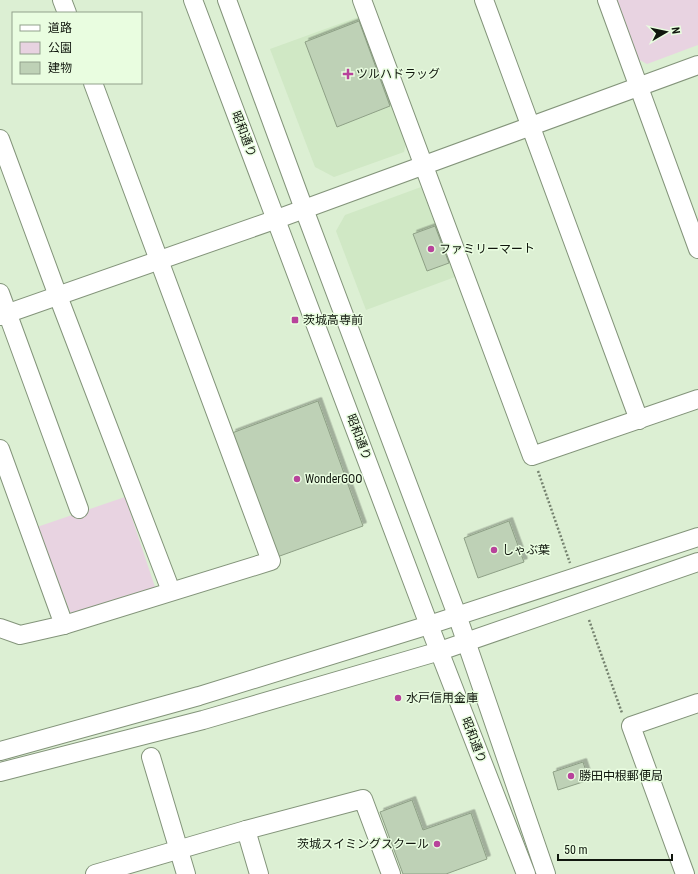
<svg xmlns="http://www.w3.org/2000/svg" width="698" height="874" font-family="'Roboto Condensed','Noto Sans JP',sans-serif">
  <defs>
    <filter id="shadow"><feDropShadow dx="3.5" dy="-3.5" stdDeviation="0" flood-color="#0004"/></filter>
  </defs>
  <rect width="100%" height="100%" fill="#dcefd3"/>
  <g fill="#d0e8c5">
    <polygon points="361,16 407,139 404,152 334,177 315,167 270,49"/>
    <polygon points="421,187 455,277 366,310 336,231 345,215"/>
  </g>
  <g fill="#e8d3e1">
    <polygon points="614,0 698,0 698,45 647,64 636,58"/>
    <polygon points="125,497 156,590 72,617 37,527"/>
  </g>
  <g fill="#bed1b6" stroke="#8ea086" filter="url(#shadow)">
    <polygon points="359,21 390,106 337,127 305,42"/>
    <polygon points="435,226 449,263 427,271 413,234"/>
    <polygon points="318,401 363,526 277,557 232,433"/>
    <polygon points="509,521 524,562 478,578 464,538"/>
    <polygon points="583,762 589,780 558,790 553,772"/>
    <polygon points="412,800 423,830 471,813 487,859 446,874 403,874 380,812"/>
  </g>
  <g fill="none" stroke-linecap="round" stroke-linejoin="round">
    <g stroke="#83947a" stroke-width="20">
      <g id="minor">
        <polyline points="62,0 67,13"/>
        <polyline points="193,0 429,625 526,874"/>
        <polyline points="227,0 304,209 457,615 546,874"/>
        <polyline points="362,0 532,456 698,399"/>
        <polyline points="484,0 639,420"/>
        <polyline points="607,0 698,249"/>
        <polyline points="0,139 58,296 171,591"/>
        <polyline points="0,293 79,509"/>
        <polyline points="0,316 277,219 698,65"/>
        <polyline points="0,449 64,625"/>
        <polyline points="0,628 20,635 64,625 271,561 93,83"/>
        <polyline points="0,751 199,696 429,625 698,537"/>
        <polyline points="151,757 186,874"/>
        <polyline points="0,772 203,720 440,651 698,562"/>
        <polyline points="246,830 259,874"/>
        <polyline points="95,874 246,830 363,799 391,874"/>
        <polyline points="685,874 631,726 698,703"/>
      </g>
    </g>
    <g stroke="#75826f" stroke-width="2.5" stroke-dasharray="2 2" stroke-linecap="butt">
      <polyline points="538,471 570,563"/>
      <polyline points="589,620 622,713"/>
    </g>
    <use href="#minor" stroke="#fff" stroke-width="18"/>
  </g>
  <g fill="#b8439b" stroke="#e9fde0" stroke-width="1.5">
    <path d="M346 68h4v4h4v4h-4v4h-4v-4h-4v-4h4z"/>
    <circle cx="431" cy="249" r="4"/>
    <rect x="291" y="316" width="8" height="8" rx="2"/>
    <circle cx="297" cy="479" r="4"/>
    <circle cx="494" cy="550" r="4"/>
    <circle cx="398" cy="698" r="4"/>
    <circle cx="571" cy="776" r="4"/>
    <circle cx="437" cy="844" r="4"/>
  </g>
  <g text-anchor="middle" stroke-width="3" stroke-linejoin="round" paint-order="stroke">
    <g font-size="12" fill="#10160d" stroke="#e9fde0" text-anchor="start">
      <text x="356" y="78">ツルハドラッグ</text>
      <text x="439" y="253">ファミリーマート</text>
      <text x="303" y="324">茨城高専前</text>
      <text x="305" y="483">WonderGOO</text>
      <text x="502" y="554">しゃぶ葉</text>
      <text x="406" y="702">水戸信用金庫</text>
      <text x="579" y="780">勝田中根郵便局</text>
      <text x="429" y="848" text-anchor="end">茨城スイミングスクール</text>
    </g>
    <g font-size="12" fill="#10160d" stroke="#e9fde0">
      <text transform="translate(244 134) rotate(69)" y="4">昭和通り</text>
      <text transform="translate(359 437) rotate(69)" y="4">昭和通り</text>
      <text transform="translate(474 740) rotate(69)" y="4">昭和通り</text>
    </g>
  </g>
  <rect x="12" y="12" width="130" height="72" fill="#e9fde0" stroke="#92a18c"/>
  <rect x="20" y="25" width="20" height="6" fill="#ffffff" stroke="#92a18c"/>
  <text x="48" y="32" font-size="12" fill="#10160d">道路</text>
  <rect x="20" y="42" width="20" height="12" fill="#e8d3e1" stroke="#92a18c"/>
  <text x="48" y="52" font-size="12" fill="#10160d">公園</text>
  <rect x="20" y="62" width="20" height="12" fill="#bed1b6" stroke="#92a18c"/>
  <text x="48" y="72" font-size="12" fill="#10160d">建物</text>
  <g transform="translate(666 32) rotate(81)" stroke="#e9fde0" stroke-width="3" paint-order="stroke">
  <path d="M0-3L7 15L0 10L-7 15Z" fill="#10160d"/>
  <text y="-6" font-size="11" font-weight="bold" text-anchor="middle" fill="#10160d">N</text>
  </g>
  <path d="M558 854v6h114v-6" fill="none" stroke="#10160d" stroke-width="2"/>
  <text x="564" y="854" font-size="12" fill="#10160d" stroke="#e9fde0" stroke-width="3" paint-order="stroke">50 m</text>
</svg>
